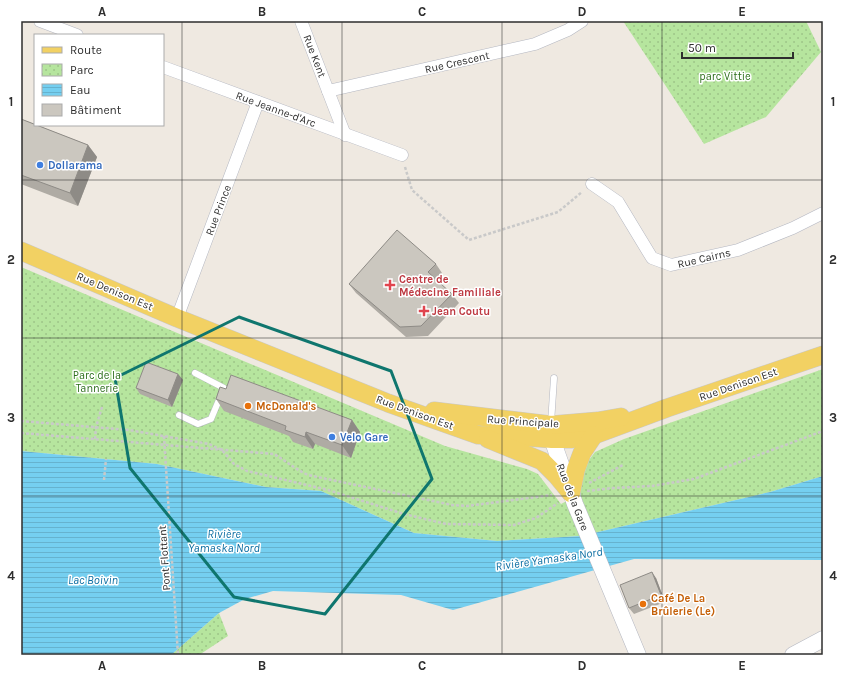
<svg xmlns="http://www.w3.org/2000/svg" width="844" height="676" font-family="Karla,sans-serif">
  <defs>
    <pattern id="park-dots" width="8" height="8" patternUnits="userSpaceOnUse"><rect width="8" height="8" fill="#b6e59e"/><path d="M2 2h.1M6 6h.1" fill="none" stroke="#9dc588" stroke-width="1.8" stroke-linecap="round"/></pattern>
    <pattern id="water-rules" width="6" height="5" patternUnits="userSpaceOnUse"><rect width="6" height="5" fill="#75cff0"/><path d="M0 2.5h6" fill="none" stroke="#66b2ce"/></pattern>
  </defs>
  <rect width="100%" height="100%" fill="#efe9e1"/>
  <g fill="url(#park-dots)">
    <polygon points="623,21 806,21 821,52 766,117 704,144"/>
    <polygon points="21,267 445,446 527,469 538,474 561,504 576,496 589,460 595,452 624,439 823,369 823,476 770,492 581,536 497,541 414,533 321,491 266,487 157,464 21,451"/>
    <polygon points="219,613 228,636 199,655 171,655"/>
  </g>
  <polygon fill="url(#water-rules)" points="21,451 157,464 266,487 321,491 414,533 497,541 581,536 770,492 823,476 823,560 634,559 453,610 401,595 273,591 245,599 219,613 171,655 21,655"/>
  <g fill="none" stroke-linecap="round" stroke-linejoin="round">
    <g stroke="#b4b7c1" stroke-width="7">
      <g id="lane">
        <polyline points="179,415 198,424 211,419 224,388 195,373"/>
        <polyline points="551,423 554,378"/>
      </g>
    </g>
    <g stroke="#b4b7c1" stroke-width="13">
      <g id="street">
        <polyline points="40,21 77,35"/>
        <polyline points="301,21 345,135"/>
        <polyline points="163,67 402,155"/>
        <polyline points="328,91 535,44 568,30 582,21"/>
        <polyline points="592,184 618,202 652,258 671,265 738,250 793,228 823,213"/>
        <polyline points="177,318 258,102"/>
      </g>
    </g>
    <g stroke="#b4b7c1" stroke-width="17">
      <g id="secondary">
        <polyline points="551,427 552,439 575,504 638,655"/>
        <polyline points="793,655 823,639"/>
      </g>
    </g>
    <g stroke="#c9c9c9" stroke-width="19">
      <g id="primary">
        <polyline points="21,251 177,318 388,403 478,435 514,436 552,439 572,439 594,435 667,408 823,355"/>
        <polyline points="434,411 551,425 598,421 621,417"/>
        <polyline points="488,439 542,461 557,476 571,493"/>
        <polyline points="571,493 576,469 582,453 594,435"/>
      </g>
    </g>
    <g stroke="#c9c9c9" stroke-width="2.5" stroke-dasharray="3 2" stroke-linecap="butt">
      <polyline points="405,167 412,190 469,240 558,212 582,192"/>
      <polyline points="21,421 129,430 209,444 222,450 234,464 247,471 328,490 404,514 446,524 514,525 536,518 558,503"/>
      <path d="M21 433 274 454C286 461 295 469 308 475L452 505 467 506 552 495"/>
      <polyline points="164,436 178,655"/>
      <polyline points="95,439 96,427 102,407"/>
      <polyline points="104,480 106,459"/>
      <polyline points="589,483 623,465"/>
      <polyline points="587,491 613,488 652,486 694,479 823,431"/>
    </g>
    <use href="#lane" stroke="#fff" stroke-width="6"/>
    <use href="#street" stroke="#fff" stroke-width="12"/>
    <use href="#secondary" stroke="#fff" stroke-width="16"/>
    <use href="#primary" stroke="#f2d163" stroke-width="18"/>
  </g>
  <g fill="#afaba4">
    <polygon points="21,119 88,145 97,157 78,206 21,184"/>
    <polygon points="436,264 442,273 436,280 452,294 459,303 428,336 406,337 356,293 349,284"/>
    <polygon points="178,374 183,380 172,407 140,394 136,388"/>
    <polygon points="216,399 352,420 360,432 351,458 315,444 313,449 293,442 289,436 224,411"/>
    <polygon points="656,578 665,602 634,614 629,608"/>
  </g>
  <g fill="#8e8b86">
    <polygon points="88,145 97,157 78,206 70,193"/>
    <polygon points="178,374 183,380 172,407 168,400"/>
    <polygon points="352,420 360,432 351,458 342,445"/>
    <polygon points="306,432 315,444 313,449 305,437"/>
    <polygon points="652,572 656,578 665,602 661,595"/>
  </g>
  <g fill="#cbc7bf" stroke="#8e8b86">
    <polygon points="21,119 88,145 70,193 21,175"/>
    <polygon points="397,230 436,264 428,272 452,294 421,326 400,327 349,284"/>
    <polygon points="146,362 178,374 168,400 136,388"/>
    <polygon points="231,375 352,420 342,445 306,432 305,437 285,430 286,426 216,399 220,387 226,389"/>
    <polygon points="652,572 661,595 629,608 620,585"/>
  </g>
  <path fill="none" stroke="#0f766e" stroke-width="3" stroke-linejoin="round" d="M239 317 391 371 432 479 325 614 234 597 130 468 115 378Z"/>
  <path fill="none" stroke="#2e2e2e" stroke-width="1" stroke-opacity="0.55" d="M182 21V655M342 21V655M502 21V655M662 21V655M21 180H823M21 338H823M21 496H823"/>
  <g fill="#3f7fe0" stroke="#fff" stroke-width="1.5">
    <circle cx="40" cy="165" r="4"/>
    <circle cx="332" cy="437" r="4"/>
  </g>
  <g fill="#e0444e" stroke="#fff" stroke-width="1.5">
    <path d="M388 279h4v4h4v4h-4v4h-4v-4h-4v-4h4z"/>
    <path d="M422 305h4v4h4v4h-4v4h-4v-4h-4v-4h4z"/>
  </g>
  <g fill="#e8710a" stroke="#fff" stroke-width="1.5">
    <circle cx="248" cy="406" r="4"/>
    <circle cx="643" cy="604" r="4"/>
  </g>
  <g text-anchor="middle" stroke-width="3" stroke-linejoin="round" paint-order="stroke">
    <g font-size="11" fill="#2e2e2e" stroke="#fff">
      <text transform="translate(315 56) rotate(69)" y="4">Rue Kent</text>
      <text transform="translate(457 62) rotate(-13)" y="4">Rue Crescent</text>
      <text transform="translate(276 109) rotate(20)" y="4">Rue Jeanne-d'Arc</text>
      <text transform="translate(218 210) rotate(-69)" y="4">Rue Prince</text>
      <text transform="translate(704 258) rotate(-13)" y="4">Rue Cairns</text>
      <text transform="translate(115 291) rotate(23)" y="4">Rue Denison Est</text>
      <text transform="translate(738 384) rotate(-19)" y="4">Rue Denison Est</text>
      <text transform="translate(415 412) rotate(20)" y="4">Rue Denison Est</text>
      <text transform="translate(523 421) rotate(4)" y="4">Rue Principale</text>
      <text transform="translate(573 497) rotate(69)" y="4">Rue de la Gare</text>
      <text transform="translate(164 558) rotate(-94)" y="4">Pont Flottant</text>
    </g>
    <g font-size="11" fill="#2c6e1b" stroke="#fff">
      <text x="725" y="80">parc Vittie</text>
      <text x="97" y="379">Parc de la<tspan x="97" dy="13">Tannerie</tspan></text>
    </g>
    <g font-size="11" font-weight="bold" fill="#366cbe" stroke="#fff" text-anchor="start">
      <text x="48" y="169">Dollarama</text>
      <text x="340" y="441">Velo Gare</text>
    </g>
    <g font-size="11" font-weight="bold" fill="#be3a42" stroke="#fff" text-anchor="start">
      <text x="399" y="283">Centre de<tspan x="399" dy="13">Médecine Familiale</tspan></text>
      <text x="432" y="315">Jean Coutu</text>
    </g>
    <g font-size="11" font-weight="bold" fill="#c56008" stroke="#fff" text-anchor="start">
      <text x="256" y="410">McDonald's</text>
      <text x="651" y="602">Café De La<tspan x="651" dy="13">Brûlerie (Le)</tspan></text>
    </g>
    <g font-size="12" font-style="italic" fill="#0d6fa3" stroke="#fff">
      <text x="224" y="538">Rivière<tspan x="224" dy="14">Yamaska Nord</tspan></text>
      <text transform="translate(549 559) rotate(-8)" y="4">Rivière Yamaska Nord</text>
      <text x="93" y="584">Lac Boivin</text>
    </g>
  </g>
  <rect width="844" height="676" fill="none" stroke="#ffffff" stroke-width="44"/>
  <rect x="34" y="34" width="130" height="92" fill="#ffffff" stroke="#ababab"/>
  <rect x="42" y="47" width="20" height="6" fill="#f2d163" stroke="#ababab"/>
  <text x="70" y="54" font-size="12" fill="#2e2e2e">Route</text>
  <rect x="42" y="64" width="20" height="12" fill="url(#park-dots)" stroke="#ababab"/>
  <text x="70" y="74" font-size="12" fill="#2e2e2e">Parc</text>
  <rect x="42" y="84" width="20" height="12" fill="url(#water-rules)" stroke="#ababab"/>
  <text x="70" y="94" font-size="12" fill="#2e2e2e">Eau</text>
  <rect x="42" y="104" width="20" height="12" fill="#cbc7bf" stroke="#ababab"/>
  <text x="70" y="114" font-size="12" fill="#2e2e2e">Bâtiment</text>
  <path d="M682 52v6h111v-6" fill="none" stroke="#2e2e2e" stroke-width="2"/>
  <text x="688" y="52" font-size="12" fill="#2e2e2e" stroke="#ffffff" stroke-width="3" paint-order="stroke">50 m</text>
  <rect x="22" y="22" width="800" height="632" fill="none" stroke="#2e2e2e" stroke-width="1.5"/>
  <g font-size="13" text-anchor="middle" font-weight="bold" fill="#2e2e2e">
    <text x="102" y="16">A</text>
    <text x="262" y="16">B</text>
    <text x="422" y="16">C</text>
    <text x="582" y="16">D</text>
    <text x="742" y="16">E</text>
    <text x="11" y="106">1</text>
    <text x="833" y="106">1</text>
    <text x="11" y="264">2</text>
    <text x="833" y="264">2</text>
    <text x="11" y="422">3</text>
    <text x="833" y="422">3</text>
    <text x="11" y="580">4</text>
    <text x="833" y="580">4</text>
    <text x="102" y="670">A</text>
    <text x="262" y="670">B</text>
    <text x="422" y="670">C</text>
    <text x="582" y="670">D</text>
    <text x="742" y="670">E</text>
  </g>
</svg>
